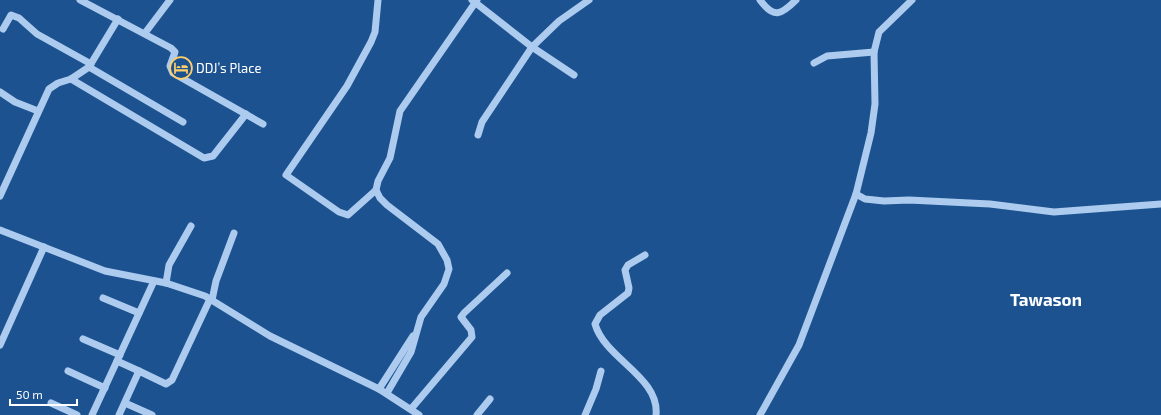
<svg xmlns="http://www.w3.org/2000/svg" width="1161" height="415" font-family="'Exo 2',sans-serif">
  <rect width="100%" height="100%" fill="#1c5290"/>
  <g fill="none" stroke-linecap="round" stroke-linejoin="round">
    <g stroke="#accbee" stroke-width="7">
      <polyline points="80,0 171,48 175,52 170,66 173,73 263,124"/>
      <polyline points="378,0 375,32 371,42 347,86 286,175 339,212 348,215 376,190 378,181 390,158 400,111 477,0"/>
      <polyline points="472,0 532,47 574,75"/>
      <path d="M760 0C774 19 781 15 796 0"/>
      <polyline points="3,29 11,15 19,18 37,34 91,64"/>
      <polyline points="145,33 170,0"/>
      <polyline points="814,63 827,56 874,52"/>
      <polyline points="89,67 183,122"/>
      <polyline points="71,79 204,158 213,156 246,114"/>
      <polyline points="0,92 15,102 38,111"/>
      <polyline points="478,135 482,122 532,47 559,21 589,0"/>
      <polyline points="376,190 380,198 387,205 438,244 447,260 449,269 444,284 421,317 411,352 387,393"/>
      <polyline points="856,194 865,199 884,201 909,200 990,204 1054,212 1161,204"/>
      <polyline points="0,196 49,89 58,83 71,79 89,67 118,19"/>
      <polyline points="0,230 105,271 166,283 205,296 270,336 379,389 419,415"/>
      <path d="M645 255 628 265 625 270 629 288 628 293 600 315 595 324C605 359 660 377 656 415"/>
      <polyline points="166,283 169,265 191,226"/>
      <polyline points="103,298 139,313"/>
      <polyline points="212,300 216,281 234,233"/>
      <polyline points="83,339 120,355"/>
      <polyline points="0,345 44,247"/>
      <polyline points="117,361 139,371"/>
      <polyline points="68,371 105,388"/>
      <polyline points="379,389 413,336"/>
      <polyline points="51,403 77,415"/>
      <polyline points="125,403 152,415"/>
      <polyline points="411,409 472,337 471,330 461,317 464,313 507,273"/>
      <polyline points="92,415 154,281"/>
      <polyline points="119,415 139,371 166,384 172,380 210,299"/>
      <polyline points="477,415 490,399"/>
      <polyline points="585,415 596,389 601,371"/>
      <polyline points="760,415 799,345 856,194 871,133 875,104 874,52 879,32 912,0"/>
    </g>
  </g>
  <defs>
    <g id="hotel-ring" transform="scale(1.15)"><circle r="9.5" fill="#1c5290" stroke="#fecf6a" stroke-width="1.5"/><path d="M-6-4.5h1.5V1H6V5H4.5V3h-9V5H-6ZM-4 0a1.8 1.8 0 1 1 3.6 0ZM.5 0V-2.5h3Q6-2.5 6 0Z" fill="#fecf6a"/></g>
  </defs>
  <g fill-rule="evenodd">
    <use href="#hotel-ring" x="181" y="68"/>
  </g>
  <g text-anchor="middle" stroke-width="4" stroke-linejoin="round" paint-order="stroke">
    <g font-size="13" fill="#fff" stroke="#1c5290" text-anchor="start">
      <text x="196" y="73">DDJ’s Place</text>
    </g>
    <g font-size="17" font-weight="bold" fill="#fff" stroke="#1c5290">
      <text x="1046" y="306">Tawason</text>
    </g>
  </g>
  <path d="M10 399v6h67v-6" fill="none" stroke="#ffffff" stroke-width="2"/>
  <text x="16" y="399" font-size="12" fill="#ffffff" stroke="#1c5290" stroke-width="3" paint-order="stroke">50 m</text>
</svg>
